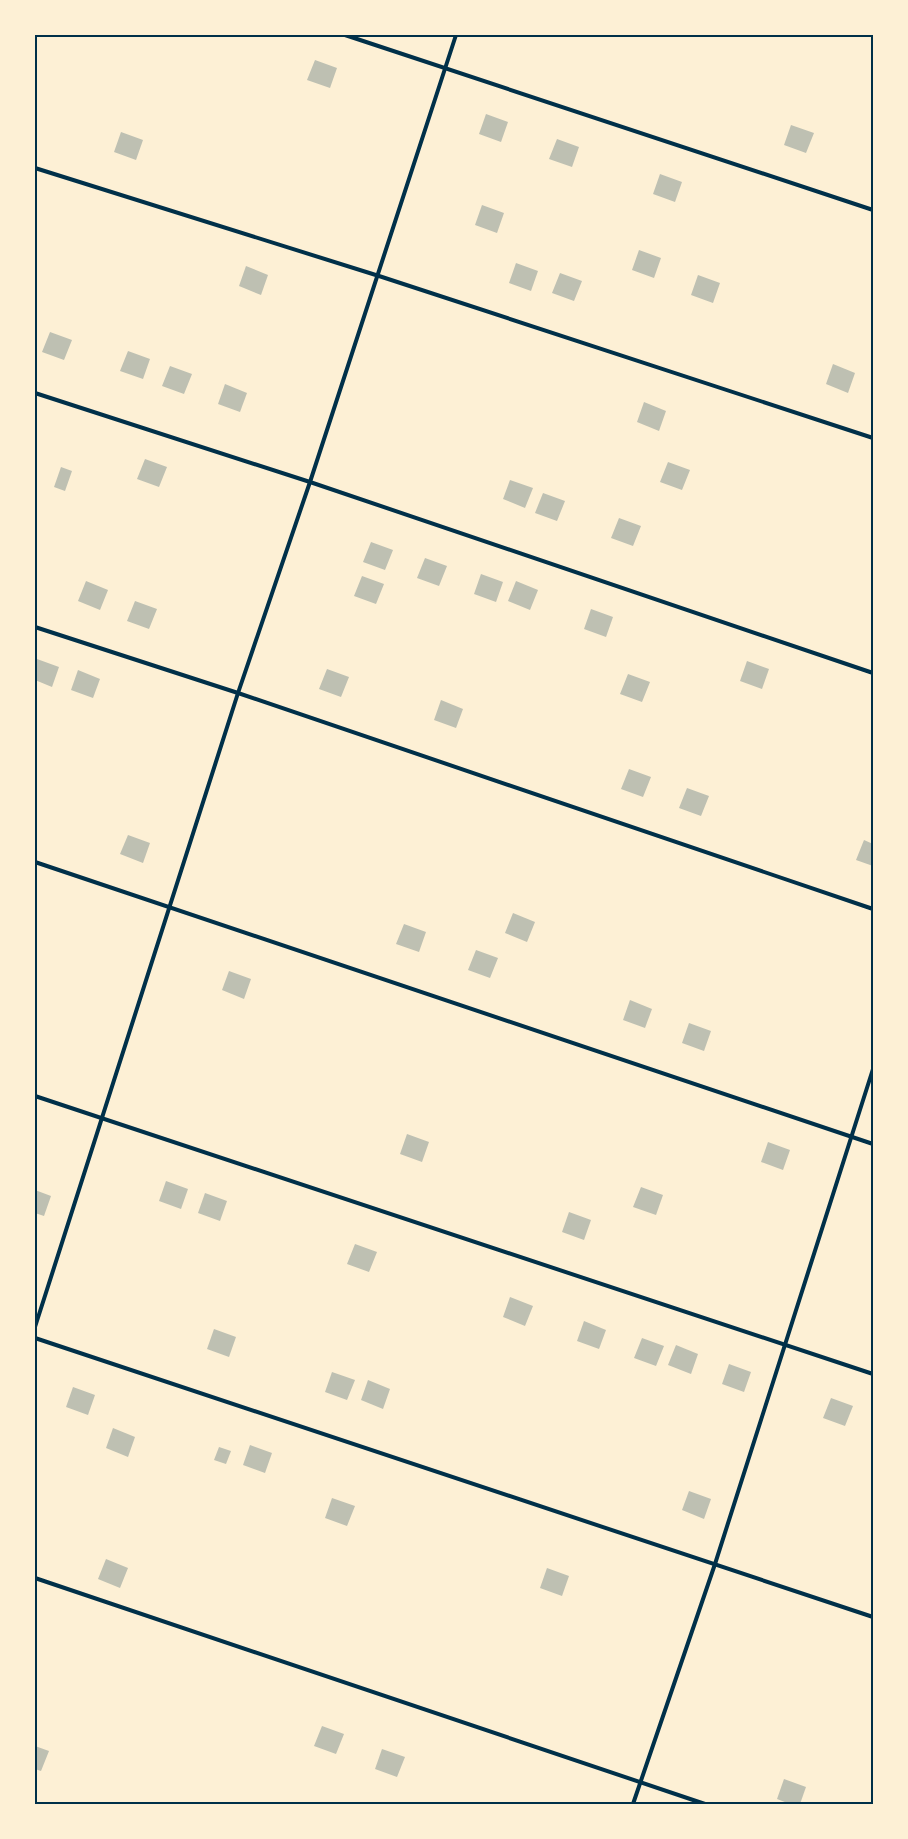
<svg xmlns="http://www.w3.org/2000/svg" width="908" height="1839" font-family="Inter,sans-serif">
  <rect width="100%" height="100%" fill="#fdf0d5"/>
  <g fill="#bec0b2">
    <polygon points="315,60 337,68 330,88 307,80"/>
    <polygon points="486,114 508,122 501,142 479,134"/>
    <polygon points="791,125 814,133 806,153 784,145"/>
    <polygon points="121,132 143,140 136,160 114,152"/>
    <polygon points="557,139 579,147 572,167 549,159"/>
    <polygon points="660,174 682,182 675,202 653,194"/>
    <polygon points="482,205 504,213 497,233 475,225"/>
    <polygon points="639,250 661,258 654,278 632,270"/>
    <polygon points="516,263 538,271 531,291 509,283"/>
    <polygon points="246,266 268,275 261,295 239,286"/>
    <polygon points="560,273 582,281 574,301 552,293"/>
    <polygon points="698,275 720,283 713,303 691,295"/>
    <polygon points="50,332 72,340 64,360 42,352"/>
    <polygon points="128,351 150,359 143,379 120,371"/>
    <polygon points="833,364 855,373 848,393 826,384"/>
    <polygon points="170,366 192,374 184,394 162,386"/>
    <polygon points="225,384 247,393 240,412 218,404"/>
    <polygon points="644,402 666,411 659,431 637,422"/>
    <polygon points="145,459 167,467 159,487 137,479"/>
    <polygon points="668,462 690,470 682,490 660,482"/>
    <polygon points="61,467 72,471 65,491 54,487"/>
    <polygon points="510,480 533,488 525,508 503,499"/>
    <polygon points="543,493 565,501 557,521 535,513"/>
    <polygon points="619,518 641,526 633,546 611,538"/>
    <polygon points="371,542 393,550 385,570 363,562"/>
    <polygon points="425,558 447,566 439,586 417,578"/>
    <polygon points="481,574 503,582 496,602 474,594"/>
    <polygon points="362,576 384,584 376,604 354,596"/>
    <polygon points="86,581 108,590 100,610 78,601"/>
    <polygon points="516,581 538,590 530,610 508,601"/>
    <polygon points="135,601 157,609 149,629 127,621"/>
    <polygon points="591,609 613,617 606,637 584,629"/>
    <polygon points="37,659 59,667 52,687 35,680"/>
    <polygon points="747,661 769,669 762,689 740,681"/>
    <polygon points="327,669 349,677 341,697 319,689"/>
    <polygon points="78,670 100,679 93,698 71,690"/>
    <polygon points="628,674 650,682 642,702 620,694"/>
    <polygon points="441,700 463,709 456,728 434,720"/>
    <polygon points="629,769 651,777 643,797 621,789"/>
    <polygon points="687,788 709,796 701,816 679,808"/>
    <polygon points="128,835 150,843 143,863 120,854"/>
    <polygon points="864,840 873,844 873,866 856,860"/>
    <polygon points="513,913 535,922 527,942 505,933"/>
    <polygon points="404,924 426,932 419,952 396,944"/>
    <polygon points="476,950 498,958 490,978 468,970"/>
    <polygon points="229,971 251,979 244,999 222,990"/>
    <polygon points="630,1000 652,1009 645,1028 623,1020"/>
    <polygon points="689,1023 711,1031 704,1051 682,1043"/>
    <polygon points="407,1134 429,1142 422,1162 400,1154"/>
    <polygon points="768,1142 790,1150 783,1170 761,1162"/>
    <polygon points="166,1181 188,1189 181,1209 159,1201"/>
    <polygon points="641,1187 663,1195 656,1215 633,1207"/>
    <polygon points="35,1190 51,1196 44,1216 35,1213"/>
    <polygon points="205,1193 227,1201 220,1221 198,1213"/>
    <polygon points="569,1212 591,1220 584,1240 562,1232"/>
    <polygon points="355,1244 377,1252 369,1272 347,1264"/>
    <polygon points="510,1297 533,1306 525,1326 503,1317"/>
    <polygon points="584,1321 606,1330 599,1349 577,1341"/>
    <polygon points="214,1329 236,1337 229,1357 207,1349"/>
    <polygon points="642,1338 664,1346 656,1366 634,1358"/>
    <polygon points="676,1345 698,1354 691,1374 668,1365"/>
    <polygon points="729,1364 751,1372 744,1392 722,1384"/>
    <polygon points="332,1372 355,1380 347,1400 325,1392"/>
    <polygon points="368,1380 390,1389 383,1409 361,1400"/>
    <polygon points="73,1387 95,1395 88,1415 66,1407"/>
    <polygon points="831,1398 853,1406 845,1426 823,1418"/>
    <polygon points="113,1428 135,1437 128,1457 106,1448"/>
    <polygon points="250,1445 272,1453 265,1473 243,1465"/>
    <polygon points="219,1447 231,1451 226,1464 214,1460"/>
    <polygon points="689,1491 711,1499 704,1519 682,1510"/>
    <polygon points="332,1498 355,1506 347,1526 325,1518"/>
    <polygon points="106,1559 128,1568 120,1588 98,1579"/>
    <polygon points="547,1568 569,1576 562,1596 540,1588"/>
    <polygon points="322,1726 344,1734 336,1754 314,1746"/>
    <polygon points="35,1746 49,1751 41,1771 35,1769"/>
    <polygon points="382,1749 405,1757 397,1777 375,1769"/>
    <polygon points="784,1779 806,1787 800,1804 790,1804 777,1799"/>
  </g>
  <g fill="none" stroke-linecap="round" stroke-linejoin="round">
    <g stroke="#003049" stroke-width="4">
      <polyline points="345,35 873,210"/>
      <polyline points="35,168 379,276 873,438"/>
      <polyline points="35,393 310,482 873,673"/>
      <polyline points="35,627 238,693 873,909"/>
      <polyline points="35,862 873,1144"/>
      <polyline points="35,1096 873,1374"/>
      <polyline points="35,1327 238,693 310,482 456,35"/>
      <polyline points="35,1338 873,1617"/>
      <polyline points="35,1578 705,1804"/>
      <polyline points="633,1804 715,1564 873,1069"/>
    </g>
  </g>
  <rect width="908" height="1839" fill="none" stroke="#fdf0d5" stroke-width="72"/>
  <rect x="36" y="36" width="836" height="1767" fill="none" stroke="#003049" stroke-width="2"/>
</svg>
